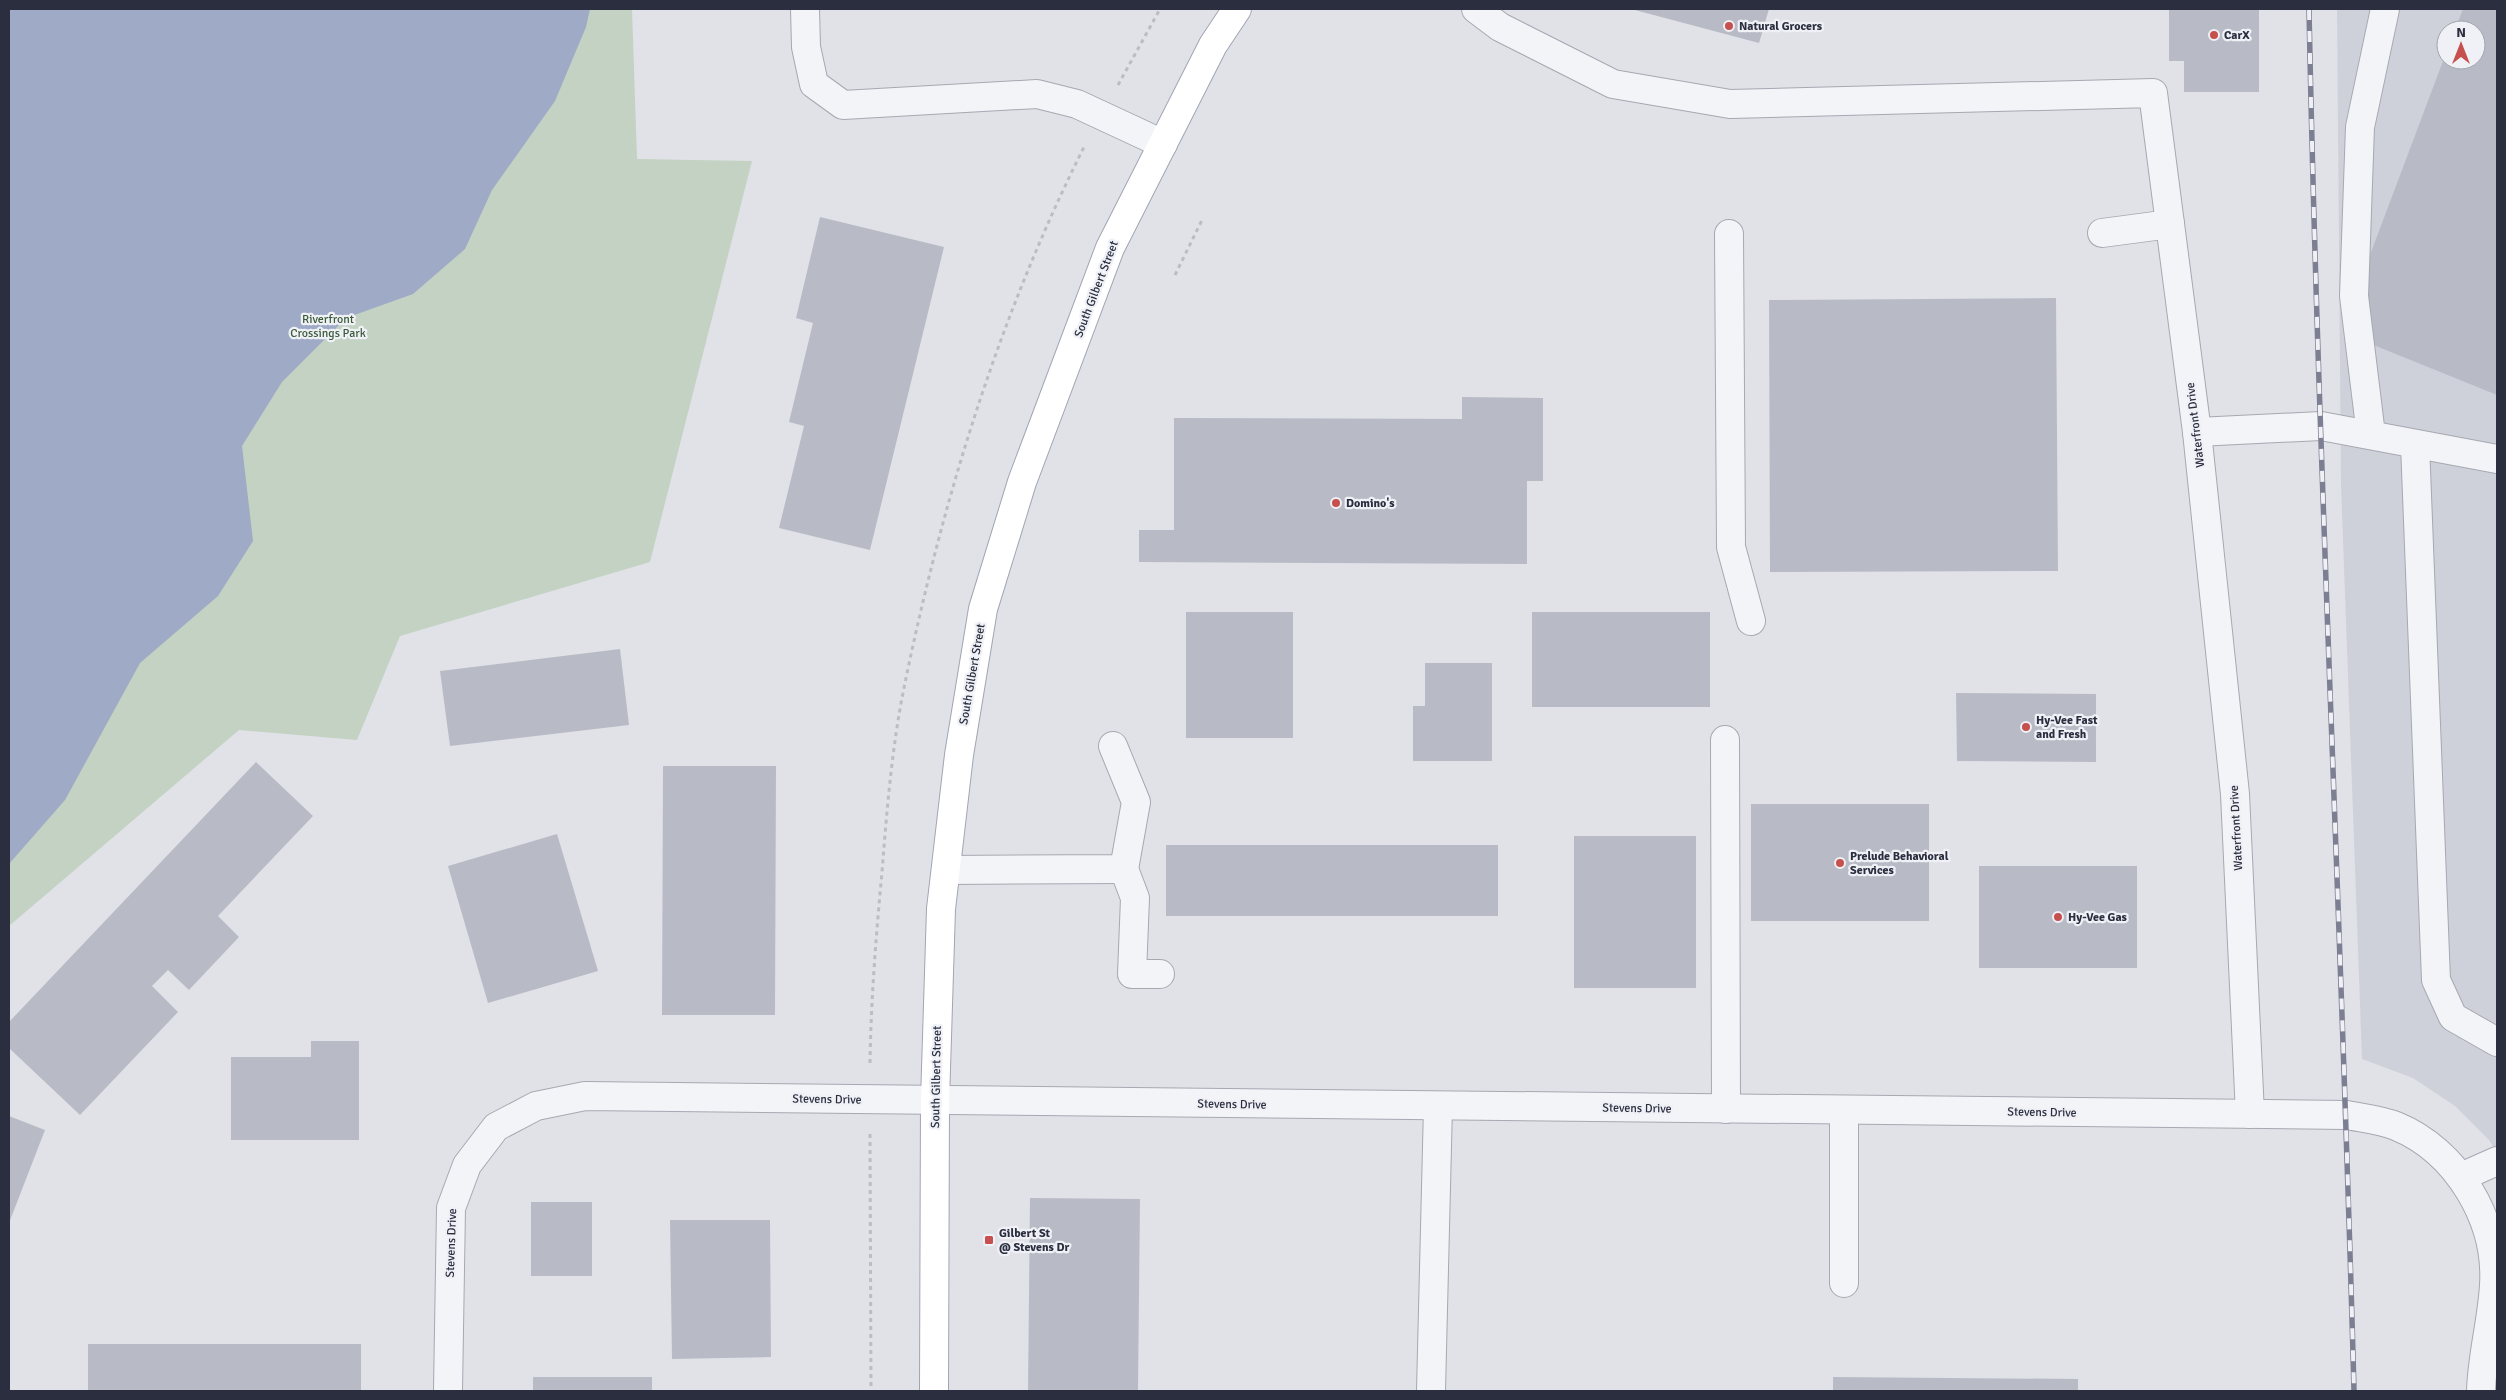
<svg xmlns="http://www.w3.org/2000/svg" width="2506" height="1400" font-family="Signika,sans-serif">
  <rect width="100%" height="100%" fill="#e1e2e8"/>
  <path fill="#cfd1da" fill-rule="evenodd" d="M2337 9H2497V1153L2489 1140 2455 1106 2413 1078 2362 1059 2341 485ZM2446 30H2476V60H2446Z"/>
  <polygon fill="#c3d2c2" points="9,9 632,9 637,159 752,161 650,562 400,636 357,740 239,730 9,926"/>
  <polygon fill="#9eaac6" points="9,9 590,9 586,27 555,101 492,190 465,249 413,294 346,318 282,382 242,446 253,541 218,596 140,663 65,800 9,864"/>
  <g fill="#b8bbc5">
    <polygon points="1631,9 1769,9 1759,43"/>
    <polygon points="2169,9 2259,9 2259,92 2184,92 2184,61 2169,61"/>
    <polygon points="2463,9 2497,9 2497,395 2371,344 2367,263 2446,53 2446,60 2476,60 2476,30 2455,30"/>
    <polygon points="820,217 944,247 870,550 779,528 804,426 789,422 813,323 796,318"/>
    <polygon points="2056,298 2058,571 1770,572 1769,300"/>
    <polygon points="1462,397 1543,398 1543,481 1527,481 1527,564 1139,562 1139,530 1174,530 1174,418 1462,419"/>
    <rect x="1186" y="612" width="107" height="126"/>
    <rect x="1532" y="612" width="178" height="95"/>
    <polygon points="620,649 629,725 450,746 440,671"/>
    <polygon points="1425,663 1492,663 1492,761 1413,761 1413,706 1425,706"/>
    <polygon points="1956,693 2096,694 2096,762 1957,761"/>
    <polygon points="256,762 313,816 218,916 239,937 189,990 168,970 152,986 178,1012 80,1115 9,1048 9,1022"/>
    <polygon points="663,766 776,766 775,1015 662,1015"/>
    <rect x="1751" y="804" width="178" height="117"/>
    <polygon points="557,834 598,971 488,1003 448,866"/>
    <rect x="1574" y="836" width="122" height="152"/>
    <rect x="1166" y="845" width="332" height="71"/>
    <rect x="1979" y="866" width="158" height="102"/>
    <polygon points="311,1041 359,1041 359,1140 231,1140 231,1057 311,1057"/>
    <polygon points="9,1116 45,1130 9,1223"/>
    <polygon points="1030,1198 1140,1199 1138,1391 1028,1391"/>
    <rect x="531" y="1202" width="61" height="74"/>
    <polygon points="670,1220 770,1220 771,1357 672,1359"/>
    <rect x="88" y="1344" width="273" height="47"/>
    <rect x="533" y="1377" width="119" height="14"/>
    <polygon points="1833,1377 2078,1379 2078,1391 1833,1391"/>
  </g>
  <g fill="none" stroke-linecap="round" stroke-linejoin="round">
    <g stroke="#a6a8b2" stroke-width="30">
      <g id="minor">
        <polyline points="805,9 806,47 814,84 843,105 1037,94 1077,104 1163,144"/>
        <polyline points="1476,9 1500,27 1613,84 1730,104 2153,93 2197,432 2235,794 2250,1114"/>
        <polyline points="2102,233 2170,224"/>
        <polyline points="1729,234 1731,547 1751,621"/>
        <polyline points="2197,432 2321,426 2497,459"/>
        <polyline points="2371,435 2354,296 2360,127 2385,9"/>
        <polyline points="2415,444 2436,980 2453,1017 2497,1042"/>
        <polyline points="1725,740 1726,1109"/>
        <polyline points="1124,869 1135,898 1132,974 1160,974"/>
        <polyline points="946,870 1124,869 1136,802 1113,746"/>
        <polyline points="2461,1177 2497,1161"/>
        <polyline points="1844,1283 1844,1110"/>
        <path d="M448 1391 451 1208 467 1165 496 1127 536 1106 585 1096 2347 1115C2362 1118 2381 1120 2396 1126 2457 1151 2498 1220 2494 1285 2492 1321 2482 1355 2481 1391"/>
        <polyline points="1431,1391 1438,1106"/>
      </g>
    </g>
    <g stroke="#a1a5b3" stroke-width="30">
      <polyline id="major" points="934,1391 935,1101 941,909 959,755 983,609 1022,482 1110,248 1213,45 1237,9"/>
    </g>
    <g stroke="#bbbdc3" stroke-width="3" stroke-dasharray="4 4" stroke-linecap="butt">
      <polyline points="1118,85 1160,9"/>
      <polyline points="1175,275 1203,218"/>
      <path d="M870 1063C871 999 876 936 882 872 887 809 892 745 905 683 943 498 1000 314 1085 145"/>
      <polyline points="870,1134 871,1391"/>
    </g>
    <use href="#minor" stroke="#f3f4f7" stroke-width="28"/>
    <use href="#major" stroke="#fff" stroke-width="28"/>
    <g stroke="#7b7f91" stroke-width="5.5">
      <path id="rail" d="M2309 9C2318 470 2342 930 2354 1391"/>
    </g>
    <use href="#rail" stroke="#f0f1f6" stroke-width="4" stroke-dasharray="11" stroke-linecap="butt"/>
  </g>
  <g fill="#c6504d" stroke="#f0f1f6" stroke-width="2">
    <circle cx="1729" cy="26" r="5"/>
    <circle cx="2214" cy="35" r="5"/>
    <circle cx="1336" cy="503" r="5"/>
    <circle cx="2026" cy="727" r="5"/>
    <circle cx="1840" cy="863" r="5"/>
    <circle cx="2058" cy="917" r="5"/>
    <rect x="984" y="1235" width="10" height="10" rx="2.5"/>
  </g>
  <g text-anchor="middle" stroke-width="4.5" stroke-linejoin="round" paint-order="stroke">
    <g font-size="12" font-weight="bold" fill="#2a2e3f" stroke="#f0f1f6" text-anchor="start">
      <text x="1739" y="30">Natural Grocers</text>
      <text x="2224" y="39">CarX</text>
      <text x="1346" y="507">Domino's</text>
      <text x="2036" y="724">Hy-Vee Fast<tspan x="2036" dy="14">and Fresh</tspan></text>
      <text x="1850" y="860">Prelude Behavioral<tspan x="1850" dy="14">Services</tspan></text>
      <text x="2068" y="921">Hy-Vee Gas</text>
      <text x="999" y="1237">Gilbert St<tspan x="999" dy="14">@ Stevens Dr</tspan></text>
    </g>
    <g font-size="12" fill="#2a2e3f" stroke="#f0f1f6">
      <text transform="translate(1096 289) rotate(-69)" y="4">South Gilbert Street</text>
      <text transform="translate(2195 425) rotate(-97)" y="4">Waterfront Drive</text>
      <text transform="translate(972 674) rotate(-80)" y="4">South Gilbert Street</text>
      <text transform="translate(2236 828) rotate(-93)" y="4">Waterfront Drive</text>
      <text transform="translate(936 1077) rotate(-89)" y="4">South Gilbert Street</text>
      <text transform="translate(827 1099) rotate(1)" y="4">Stevens Drive</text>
      <text transform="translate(1232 1104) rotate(1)" y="4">Stevens Drive</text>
      <text transform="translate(1637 1108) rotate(1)" y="4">Stevens Drive</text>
      <text transform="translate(2042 1112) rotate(1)" y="4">Stevens Drive</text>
      <text transform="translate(451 1243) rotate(-88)" y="4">Stevens Drive</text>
    </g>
    <g font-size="12" fill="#395a38" stroke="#f0f1f6">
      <text x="328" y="323">Riverfront<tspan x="328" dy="14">Crossings Park</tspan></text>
    </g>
  </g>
  <rect width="2506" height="1400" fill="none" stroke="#2a2e3f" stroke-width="20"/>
  <g transform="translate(2461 45)"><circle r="24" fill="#f0f1f6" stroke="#a1a3ad"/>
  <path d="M0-4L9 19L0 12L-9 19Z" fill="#c6504d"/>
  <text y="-8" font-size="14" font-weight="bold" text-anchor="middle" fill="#2a2e3f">N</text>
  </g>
</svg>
